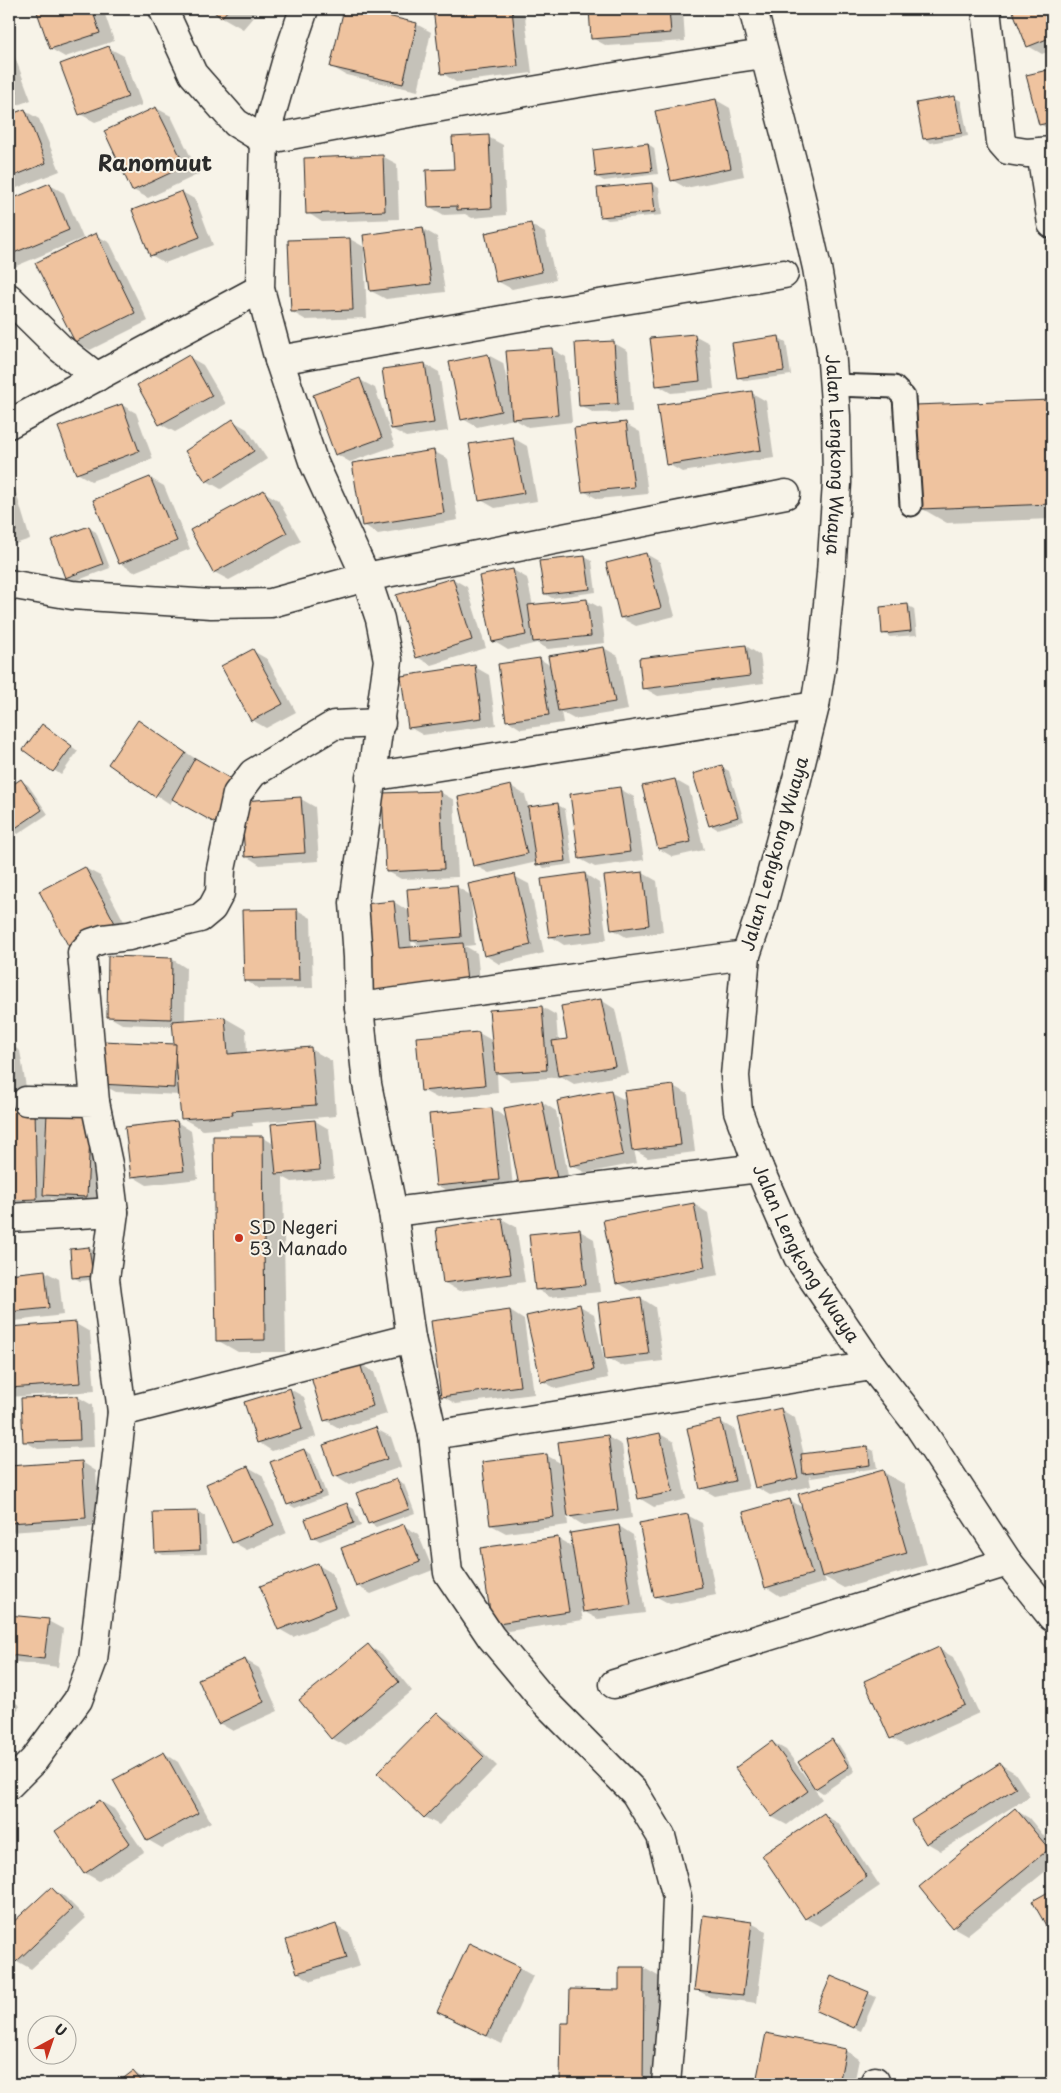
<svg xmlns="http://www.w3.org/2000/svg" width="1061" height="2093" font-family="'Playpen Sans',sans-serif">
  <rect width="100%" height="100%" fill="#f7f3e8"/>
  <filter id="ink" filterUnits="userSpaceOnUse"><feTurbulence type="fractalNoise" baseFrequency=".02" numOctaves="2"/><feDisplacementMap in="SourceGraphic" scale="10" xChannelSelector="R" yChannelSelector="G"/><feConvolveMatrix kernelMatrix="1 2 1 2 8 2 1 2 1" color-interpolation-filters="sRGB"/></filter>
  <g filter="url(#ink)">
    <g fill="#0003" fill-rule="evenodd">
      <polygon points="37,9 103,9 114,41 65,57 51,49"/>
      <polygon points="213,9 260,9 243,29 222,17"/>
      <polygon points="345,9 353,9 416,24 431,32 418,91 346,75 332,67"/>
      <polygon points="434,9 524,9 532,73 456,82 442,73"/>
      <polygon points="590,9 683,9 685,41 607,46 592,38"/>
      <polygon points="1014,9 1052,9 1052,50 1042,54 1028,46"/>
      <polygon points="9,21 14,35 9,37"/>
      <polygon points="109,48 124,56 142,105 95,122 80,114"/>
      <polygon points="9,50 13,52 31,100 9,108"/>
      <polygon points="1052,70 1052,131 1040,124 1028,76"/>
      <polygon points="954,97 961,101 968,136 931,143 924,139"/>
      <polygon points="716,100 730,108 744,176 686,188 672,180"/>
      <polygon points="156,108 171,116 199,174 148,198 133,190"/>
      <polygon points="25,111 39,119 60,171 9,191 9,117"/>
      <polygon points="488,137 503,145 506,215 472,218 465,214 444,215 430,207 455,170"/>
      <polygon points="648,144 654,148 658,174 604,181 597,177"/>
      <polygon points="382,156 397,164 399,219 322,222 308,213"/>
      <polygon points="652,184 659,188 662,215 608,220 601,216"/>
      <polygon points="50,185 64,193 83,238 9,269 9,202"/>
      <polygon points="182,192 196,200 213,245 165,263 151,255"/>
      <polygon points="531,225 545,233 556,280 512,289 497,281"/>
      <polygon points="423,229 437,237 445,292 386,299 371,291 366,251 364,251 367,318 306,320 292,312 350,239 366,248"/>
      <polygon points="96,235 110,243 148,321 90,350 76,342"/>
      <polygon points="694,335 709,343 714,389 671,393 657,385"/>
      <polygon points="779,338 786,342 791,375 745,381 738,377"/>
      <polygon points="614,343 628,351 632,412 594,413 580,405"/>
      <polygon points="552,349 566,357 572,422 528,427 514,419 477,427 463,419 488,355 503,363 510,395"/>
      <polygon points="189,357 203,365 226,404 175,432 160,424"/>
      <polygon points="425,364 439,372 448,431 406,437 392,429"/>
      <polygon points="360,380 375,388 395,446 350,462 336,454"/>
      <polygon points="752,393 766,401 774,458 682,472 668,464"/>
      <polygon points="1052,401 1052,519 947,523 921,508 917,406"/>
      <polygon points="122,405 136,413 153,459 91,481 77,473"/>
      <polygon points="233,421 247,429 267,459 221,489 207,481"/>
      <polygon points="626,424 640,432 648,494 598,499 583,491"/>
      <polygon points="513,438 527,446 537,501 495,508 481,500"/>
      <polygon points="433,451 448,459 458,520 378,534 364,525"/>
      <polygon points="150,478 164,486 190,549 134,572 120,563"/>
      <polygon points="9,481 13,483 30,539 9,546"/>
      <polygon points="264,492 278,500 301,541 229,580 214,572"/>
      <polygon points="89,528 96,532 110,568 73,582 66,578"/>
      <polygon points="646,554 660,562 675,616 636,626 621,618"/>
      <polygon points="585,557 592,561 596,592 552,598 545,594"/>
      <polygon points="513,570 527,578 533,606 586,600 601,608 605,643 548,649 537,643 508,650 493,641"/>
      <polygon points="453,579 467,587 486,648 431,665 417,657"/>
      <polygon points="907,605 914,609 917,635 890,637 883,633"/>
      <polygon points="746,646 760,655 764,683 658,696 644,688"/>
      <polygon points="604,648 618,656 628,710 574,719 561,712 563,723 521,729 507,720 540,659 551,666"/>
      <polygon points="253,651 267,659 296,712 266,728 252,720"/>
      <polygon points="475,667 489,675 496,725 423,735 409,727"/>
      <polygon points="139,721 199,761 245,802 301,799 315,807 319,861 260,865 246,856 243,807 229,830 174,798 170,804 110,764"/>
      <polygon points="49,730 78,751 61,775 25,750"/>
      <polygon points="722,767 729,771 744,821 717,829 710,825"/>
      <polygon points="675,780 689,788 704,850 673,857 659,849"/>
      <polygon points="21,781 28,785 48,814 18,834 9,826 9,789"/>
      <polygon points="511,786 525,795 529,809 558,805 565,809 573,864 544,868 537,862 489,873 474,865"/>
      <polygon points="620,789 634,797 644,860 595,867 580,859"/>
      <polygon points="440,792 454,800 458,877 401,879 387,871"/>
      <polygon points="85,868 100,876 130,933 86,956"/>
      <polygon points="643,873 657,881 663,932 626,937 612,929"/>
      <polygon points="585,874 599,883 607,940 564,945 550,936"/>
      <path d="M514 876 529 884 544 953 499 964 485 955 473 900 471 901 475 945 465 946 477 953 481 990 416 995 365 905 394 902 410 912 457 887 472 896ZM411 940 424 948 412 949Z"/>
      <polygon points="297,910 311,918 313,988 259,989 245,980 243,911"/>
      <polygon points="110,957 172,959 186,968 185,1022 225,1018 246,1030 247,1054 311,1049 332,1061 336,1116 252,1123 253,1126 203,1130 182,1118 180,1095 116,1092 101,1084 175,1045 174,1026 122,1024 108,1016"/>
      <polygon points="601,1000 615,1009 629,1074 574,1084 562,1077 510,1081 497,1073 498,1093 437,1098 422,1090 479,1033 493,1041 542,1007 556,1015 558,1042 569,1040"/>
      <polygon points="9,1044 20,1051 28,1099 9,1102"/>
      <polygon points="673,1086 688,1094 695,1152 648,1158 634,1150 637,1163 586,1173 571,1165 610,1092 627,1101"/>
      <polygon points="542,1102 556,1111 570,1187 534,1193 509,1126 507,1126 513,1188 451,1193 437,1185 492,1109 507,1118"/>
      <polygon points="9,1110 35,1110 48,1117 90,1116 101,1204 58,1202 51,1198 51,1207 9,1208"/>
      <polygon points="315,1121 329,1129 334,1178 292,1182 283,1177 286,1352 238,1352 217,1340 262,1137 274,1144"/>
      <polygon points="177,1122 191,1131 198,1179 147,1185 132,1176"/>
      <polygon points="694,1204 708,1213 719,1275 631,1291 617,1283"/>
      <polygon points="502,1219 516,1227 525,1282 459,1291 445,1283"/>
      <polygon points="580,1231 594,1239 600,1292 550,1297 536,1289"/>
      <polygon points="89,1248 96,1252 99,1279 80,1281 73,1277"/>
      <polygon points="44,1271 59,1279 63,1315 15,1321 9,1317 9,1275"/>
      <polygon points="641,1298 655,1307 663,1361 621,1366 607,1358"/>
      <polygon points="580,1306 594,1314 608,1378 557,1389 542,1381"/>
      <polygon points="510,1311 524,1320 534,1394 456,1404 442,1396"/>
      <polygon points="76,1324 90,1332 95,1391 9,1397 9,1328"/>
      <polygon points="360,1364 374,1372 387,1414 339,1428 325,1420"/>
      <polygon points="290,1389 304,1397 316,1437 272,1451 258,1442"/>
      <polygon points="78,1397 92,1405 94,1447 38,1449 24,1441"/>
      <polygon points="780,1409 795,1418 804,1455 867,1447 874,1451 877,1468 811,1478 809,1476 811,1486 770,1495 756,1487"/>
      <polygon points="721,1422 735,1430 749,1489 715,1496 701,1488"/>
      <polygon points="376,1429 391,1437 401,1467 349,1485 335,1476"/>
      <polygon points="660,1434 674,1442 686,1499 654,1507 639,1498"/>
      <polygon points="608,1437 622,1445 632,1518 583,1525 567,1515 568,1525 506,1533 491,1525 546,1455 562,1464"/>
      <polygon points="304,1450 311,1454 327,1496 295,1508 288,1504"/>
      <polygon points="82,1462 96,1471 100,1526 9,1532 9,1467"/>
      <polygon points="248,1467 262,1475 287,1533 247,1550 233,1542"/>
      <polygon points="883,1472 904,1484 927,1565 844,1588 824,1577 826,1582 780,1596 766,1587 790,1500 803,1508"/>
      <polygon points="397,1480 404,1484 415,1513 376,1527 369,1523"/>
      <polygon points="347,1505 354,1509 361,1526 320,1541 313,1537"/>
      <polygon points="198,1512 205,1516 207,1554 163,1555 156,1551"/>
      <polygon points="687,1515 702,1523 716,1595 670,1604 655,1596"/>
      <polygon points="404,1526 418,1534 433,1570 371,1594 357,1586"/>
      <polygon points="619,1526 633,1535 645,1613 598,1619 581,1610 583,1620 508,1631 494,1623 557,1538 573,1547"/>
      <polygon points="318,1565 332,1573 349,1615 293,1637 279,1629"/>
      <polygon points="9,1616 48,1621 63,1629 58,1667 9,1661"/>
      <polygon points="368,1646 382,1654 412,1691 346,1746 331,1738"/>
      <polygon points="939,1649 953,1657 979,1713 906,1746 891,1738"/>
      <polygon points="245,1660 259,1668 278,1711 233,1731 219,1723"/>
      <polygon points="9,1698 20,1706 9,1721"/>
      <polygon points="438,1714 452,1722 497,1766 439,1825 424,1817"/>
      <polygon points="832,1741 839,1745 855,1771 823,1793 812,1786 822,1799 787,1825 772,1817 772,1742 786,1750 810,1783"/>
      <polygon points="164,1753 178,1762 211,1822 162,1848 148,1840"/>
      <polygon points="1000,1764 1015,1773 1030,1796 941,1851 927,1843"/>
      <polygon points="100,1801 114,1809 144,1852 99,1881 85,1873"/>
      <polygon points="1015,1810 1029,1818 1052,1846 1052,1866 967,1935 953,1927"/>
      <polygon points="824,1815 838,1823 880,1886 820,1926 805,1918"/>
      <polygon points="51,1888 65,1897 86,1918 31,1969 17,1961 9,1952 9,1928"/>
      <polygon points="751,1923 766,1931 757,2003 710,1997 695,1989"/>
      <polygon points="336,1926 350,1934 360,1966 312,1981 298,1973"/>
      <polygon points="519,1968 533,1976 502,2044 438,2012"/>
      <polygon points="644,1968 665,1980 664,2084 561,2084 620,1991"/>
      <polygon points="832,1978 876,1997 861,2031 824,2015"/>
      <polygon points="845,2050 859,2059 854,2084 763,2084 758,2081"/>
      <polygon points="133,2072 147,2080 150,2084 118,2084"/>
    </g>
    <g fill="#efc39f" stroke="#2b2b2b">
      <polygon points="36,9 92,9 100,33 50,49"/>
      <polygon points="211,9 229,9 221,18"/>
      <polygon points="344,9 358,9 417,23 403,84 330,67"/>
      <polygon points="433,9 512,9 518,66 441,74"/>
      <polygon points="589,9 669,9 671,33 591,39"/>
      <polygon points="1012,9 1052,9 1052,37 1027,47"/>
      <polygon points="109,46 128,97 79,115 60,64"/>
      <polygon points="1052,69 1052,122 1039,125 1026,75"/>
      <polygon points="9,70 17,92 9,95"/>
      <polygon points="955,96 962,133 923,139 916,103"/>
      <polygon points="716,99 731,168 671,181 655,111"/>
      <polygon points="156,107 185,166 132,191 104,131"/>
      <polygon points="25,109 46,163 9,178 9,115"/>
      <polygon points="489,135 492,208 457,210 457,206 428,207 426,170 454,169 452,137"/>
      <polygon points="648,143 652,171 596,177 593,150"/>
      <polygon points="383,155 385,211 306,214 304,158"/>
      <polygon points="50,183 69,230 9,255 9,200"/>
      <polygon points="652,183 655,212 600,217 597,188"/>
      <polygon points="182,191 200,237 150,256 132,210"/>
      <polygon points="531,223 542,272 496,282 485,233"/>
      <polygon points="423,227 431,284 370,291 363,235"/>
      <polygon points="96,233 135,313 75,342 35,263"/>
      <polygon points="350,238 353,310 291,312 288,240"/>
      <polygon points="695,334 700,381 656,386 650,338"/>
      <polygon points="779,336 784,371 737,378 732,343"/>
      <polygon points="614,341 618,404 579,406 575,343"/>
      <polygon points="552,348 558,415 512,419 506,351"/>
      <polygon points="488,354 501,411 461,420 449,362"/>
      <polygon points="189,355 212,396 159,425 137,385"/>
      <polygon points="425,363 434,423 391,429 382,369"/>
      <polygon points="360,378 382,438 335,455 313,395"/>
      <polygon points="752,391 761,450 666,465 657,405"/>
      <polygon points="1052,400 1052,504 920,509 915,405"/>
      <polygon points="122,404 139,451 76,474 58,427"/>
      <polygon points="233,419 254,451 206,482 185,451"/>
      <polygon points="626,422 634,487 582,492 574,428"/>
      <polygon points="513,437 524,493 479,501 469,444"/>
      <polygon points="434,450 444,513 362,526 352,463"/>
      <polygon points="150,477 177,541 119,564 93,500"/>
      <polygon points="264,490 287,533 213,573 190,530"/>
      <polygon points="9,506 16,531 9,534"/>
      <polygon points="89,526 103,564 65,578 51,540"/>
      <polygon points="646,553 661,608 620,618 606,563"/>
      <polygon points="585,556 590,589 544,594 539,561"/>
      <polygon points="513,569 526,635 492,642 479,576"/>
      <polygon points="453,578 472,640 416,658 396,595"/>
      <polygon points="587,599 591,636 533,642 528,605"/>
      <polygon points="908,604 911,631 882,634 880,607"/>
      <polygon points="746,645 750,676 642,689 639,658"/>
      <polygon points="604,647 615,702 558,711 548,656"/>
      <polygon points="253,649 283,704 251,721 221,666"/>
      <polygon points="540,658 549,715 506,721 498,664"/>
      <polygon points="475,665 482,718 408,728 401,676"/>
      <polygon points="138,720 186,753 155,797 108,764"/>
      <polygon points="42,724 72,746 53,772 23,750"/>
      <polygon points="195,758 238,783 215,823 172,799"/>
      <polygon points="722,765 738,817 709,826 693,774"/>
      <polygon points="21,779 42,810 11,831 9,828 9,787"/>
      <polygon points="675,779 691,842 658,849 642,786"/>
      <polygon points="511,785 527,854 473,866 458,797"/>
      <polygon points="620,787 630,852 579,859 570,794"/>
      <polygon points="440,791 444,869 386,872 382,793"/>
      <polygon points="301,797 305,853 245,857 241,801"/>
      <polygon points="558,803 566,861 536,865 528,807"/>
      <polygon points="85,867 116,925 70,949 39,891"/>
      <polygon points="643,872 649,925 611,930 604,876"/>
      <polygon points="585,873 593,932 549,937 541,879"/>
      <polygon points="515,874 531,945 484,956 468,884"/>
      <polygon points="457,885 461,937 411,941 407,889"/>
      <polygon points="394,901 399,948 463,943 467,982 372,995 364,904"/>
      <polygon points="297,909 299,981 244,981 242,910"/>
      <polygon points="108,956 172,958 171,1019 107,1017"/>
      <polygon points="601,999 615,1066 558,1076 552,1041 567,1039 561,1006"/>
      <polygon points="542,1006 547,1070 495,1073 489,1010"/>
      <polygon points="225,1017 228,1054 311,1047 316,1105 232,1111 233,1115 181,1119 172,1021"/>
      <polygon points="479,1032 485,1085 421,1091 416,1037"/>
      <polygon points="101,1041 176,1044 174,1088 100,1084"/>
      <polygon points="9,1057 14,1091 9,1092"/>
      <polygon points="674,1085 681,1145 632,1151 624,1091"/>
      <polygon points="611,1090 623,1155 570,1166 557,1101"/>
      <polygon points="542,1101 557,1179 519,1186 504,1108"/>
      <polygon points="492,1108 499,1180 436,1186 429,1114"/>
      <polygon points="9,1109 35,1109 37,1199 9,1200"/>
      <polygon points="47,1113 91,1115 87,1197 43,1195"/>
      <polygon points="315,1120 320,1170 276,1174 271,1124"/>
      <polygon points="177,1121 184,1171 131,1177 125,1127"/>
      <polygon points="213,1136 263,1136 265,1340 216,1341"/>
      <polygon points="694,1203 705,1267 616,1284 603,1220"/>
      <polygon points="502,1218 511,1274 443,1283 436,1228"/>
      <polygon points="580,1229 586,1285 535,1290 529,1234"/>
      <polygon points="89,1247 93,1276 72,1278 70,1249"/>
      <polygon points="45,1270 49,1308 9,1312 9,1274"/>
      <polygon points="641,1297 649,1354 605,1359 598,1303"/>
      <polygon points="580,1304 594,1370 541,1382 526,1316"/>
      <polygon points="510,1310 520,1386 441,1397 431,1321"/>
      <polygon points="76,1322 81,1383 9,1388 9,1327"/>
      <polygon points="360,1363 373,1406 324,1421 311,1377"/>
      <polygon points="290,1388 302,1429 257,1443 244,1402"/>
      <polygon points="78,1396 80,1440 23,1442 21,1398"/>
      <polygon points="781,1408 798,1478 755,1488 738,1418"/>
      <polygon points="721,1420 735,1481 700,1489 687,1428"/>
      <polygon points="376,1427 387,1459 334,1477 323,1445"/>
      <polygon points="660,1433 673,1492 638,1499 626,1440"/>
      <polygon points="608,1435 618,1510 568,1517 558,1442"/>
      <polygon points="868,1446 870,1465 803,1474 801,1454"/>
      <polygon points="304,1449 321,1493 287,1505 270,1462"/>
      <polygon points="547,1454 554,1517 490,1525 482,1462"/>
      <polygon points="82,1461 86,1518 9,1523 9,1466"/>
      <polygon points="248,1466 274,1525 232,1543 206,1484"/>
      <polygon points="883,1470 907,1553 822,1577 798,1494"/>
      <polygon points="397,1479 409,1509 368,1524 356,1493"/>
      <polygon points="790,1499 812,1574 765,1588 743,1512"/>
      <polygon points="347,1503 354,1523 312,1538 305,1519"/>
      <polygon points="198,1511 200,1550 155,1552 153,1512"/>
      <polygon points="688,1514 702,1587 654,1597 639,1523"/>
      <polygon points="404,1524 420,1562 356,1587 341,1548"/>
      <polygon points="619,1525 631,1605 583,1612 570,1533"/>
      <polygon points="558,1537 569,1612 492,1624 480,1548"/>
      <polygon points="318,1563 335,1607 278,1630 260,1586"/>
      <polygon points="9,1615 49,1619 44,1659 9,1655"/>
      <polygon points="368,1644 399,1682 331,1739 299,1700"/>
      <polygon points="939,1647 965,1705 890,1739 864,1681"/>
      <polygon points="245,1659 264,1702 218,1724 198,1679"/>
      <polygon points="437,1712 484,1757 424,1818 377,1773"/>
      <polygon points="832,1739 849,1767 815,1789 798,1762"/>
      <polygon points="772,1741 808,1791 772,1817 735,1768"/>
      <polygon points="164,1752 198,1813 147,1841 113,1780"/>
      <polygon points="1000,1763 1016,1788 926,1844 911,1820"/>
      <polygon points="100,1800 130,1843 84,1874 55,1831"/>
      <polygon points="1015,1808 1049,1849 952,1928 919,1887"/>
      <polygon points="824,1813 867,1877 805,1919 762,1855"/>
      <polygon points="51,1887 72,1909 16,1962 9,1954 9,1926"/>
      <polygon points="1052,1890 1052,1936 1032,1901"/>
      <polygon points="703,1915 752,1922 743,1995 694,1990"/>
      <polygon points="336,1924 347,1958 297,1973 286,1940"/>
      <polygon points="469,1943 520,1967 487,2036 437,2012"/>
      <polygon points="619,1967 644,1967 643,2084 560,2084 561,2023 569,2023 570,1989 619,1990"/>
      <polygon points="831,1976 869,1992 854,2028 816,2011"/>
      <polygon points="766,2033 846,2049 839,2084 767,2084 756,2082"/>
      <polygon points="133,2071 144,2084 116,2084"/>
    </g>
    <g fill="none" stroke-linecap="round" stroke-linejoin="round">
      <g stroke="#2b2b2b" stroke-width="25">
        <polyline id="lane" points="833,385 894,387 904,397 911,505"/>
      </g>
      <g stroke="#2b2b2b" stroke-width="31">
        <g id="street">
          <path d="M163 9 193 74 236 123 264 140C431 108 596 78 764 54"/>
          <polyline points="304,9 287,59 264,140 260,289 279,360 313,461 366,577 380,619 388,660 354,903 358,957 359,1007 367,1084 393,1212 411,1338 433,1435 448,1573 491,1637 546,1703 635,1793 661,1836 677,1897 673,2001 666,2084"/>
          <path id="s1" d="M753 9 797 180 817 268 831 349 836 416 837 483 831 573 823 656 815 706 796 783 762 908 746 955 735 1076 738 1111 759 1168 798 1257 872 1366 918 1425 1008 1562 1052 1617"/>
          <polyline points="986,9 1001,142 1008,150 1027,153 1052,151"/>
          <polyline points="1041,152 1052,224"/>
          <polyline points="9,298 60,348 97,377"/>
          <polyline points="279,360 513,318 784,274"/>
          <polyline points="9,424 260,289"/>
          <polyline points="9,584 72,595 211,604 271,603 366,577 786,494"/>
          <polyline points="370,777 815,706"/>
          <polyline points="359,1007 746,955"/>
          <polyline points="26,1101 95,1102 108,1164 114,1212 105,1279 122,1412"/>
          <polyline points="95,1102 82,953 91,943 103,939 129,936 187,921 200,918 212,908 220,893 221,869 237,794 253,773 334,725 381,723"/>
          <polyline points="393,1212 759,1168"/>
          <polyline points="9,1218 114,1212"/>
          <polyline points="433,1435 872,1366"/>
          <polyline points="614,1684 1008,1562"/>
          <polyline points="9,1785 34,1760 78,1700 93,1660 122,1412 411,1338"/>
          <polyline points="874,2084 875,2081"/>
        </g>
      </g>
      <use href="#lane" stroke="#f7f3e8" stroke-width="21"/>
      <use href="#street" stroke="#f7f3e8" stroke-width="28"/>
    </g>
  </g>
  <circle fill="#c8321e" stroke="#f7f3e8" stroke-width="2" cx="239" cy="1238" r="5"/>
  <g text-anchor="middle" stroke-width="4" stroke-linejoin="round" paint-order="stroke">
    <g font-size="18" fill="#2b2b2b" stroke="#f7f3e8">
      <text dy="6" stroke="none"><textPath href="#s1" startOffset="455">Jalan Lengkong Wuaya</textPath></text>
      <text transform="translate(775 854) rotate(-74)" y="6">Jalan Lengkong Wuaya</text>
      <text dy="6" stroke="none"><textPath href="#s1" startOffset="1281">Jalan Lengkong Wuaya</textPath></text>
    </g>
    <g font-size="18" fill="#2b2b2b" stroke="#f7f3e8" text-anchor="start">
      <text x="249" y="1234">SD Negeri<tspan x="249" dy="21">53 Manado</tspan></text>
    </g>
    <g font-size="22" font-weight="bold" fill="#2b2b2b" stroke="#f7f3e8">
      <text x="155" y="171">Ranomuut</text>
    </g>
  </g>
  <rect width="1061" height="2093" fill="none" stroke="#f7f3e8" stroke-width="30"/>
  <rect x="15" y="15" width="1031" height="2063" fill="none" stroke="#2b2b2b" stroke-width="2" filter="url(#ink)"/>
  <g transform="translate(52 2040) rotate(40)"><circle r="24" fill="#f7f3e8" stroke="#a5a39c"/>
  <path d="M0-4L9 19L0 12L-9 19Z" fill="#c8321e"/>
  <text y="-8" font-size="14" font-weight="bold" text-anchor="middle" fill="#2b2b2b">U</text>
  </g>
</svg>
